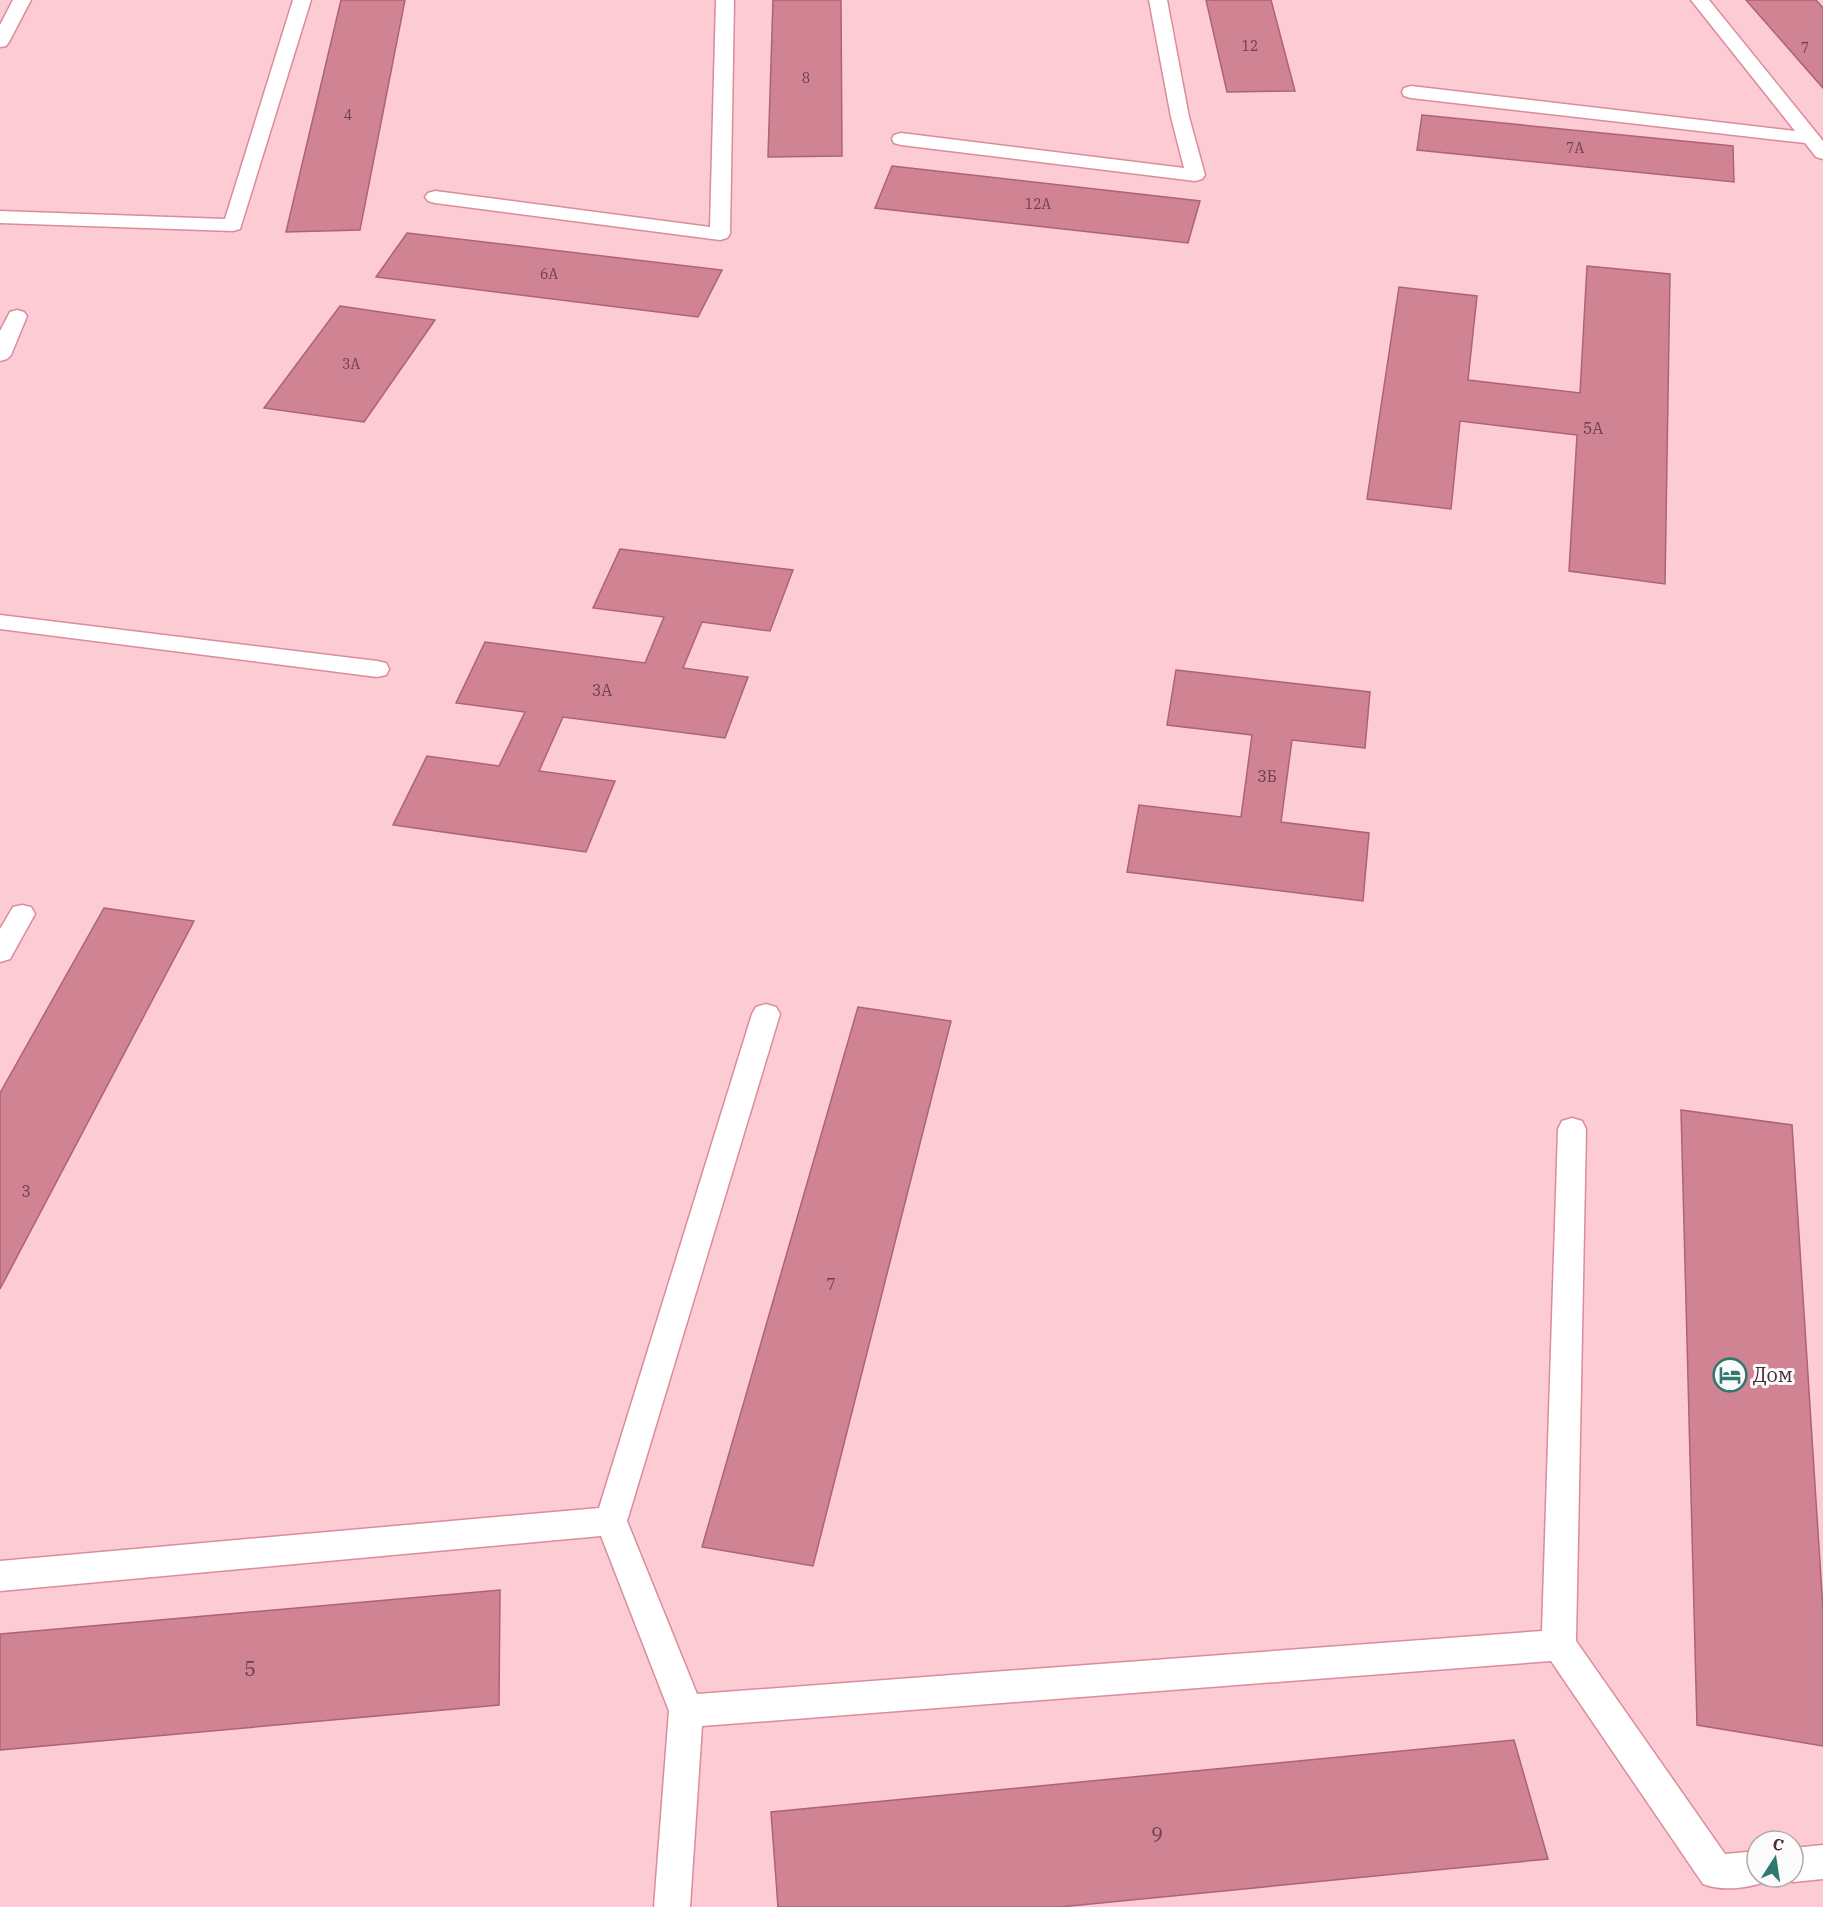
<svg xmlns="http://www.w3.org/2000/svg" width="1823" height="1907" font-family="'IBM Plex Serif',serif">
  <rect width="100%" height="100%" fill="#fdcbd3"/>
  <g fill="#d08392" stroke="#ad6373" stroke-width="1.5">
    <polygon points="341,0 405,0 360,230 286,232"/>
    <polygon points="773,0 841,0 842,156 768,157"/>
    <polygon points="1206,0 1271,0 1295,91 1227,92"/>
    <polygon points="1746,0 1816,0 1823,8 1823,88"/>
    <polygon points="1422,115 1733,146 1734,182 1417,150"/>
    <polygon points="892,166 1200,201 1188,243 875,208"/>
    <polygon points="407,233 722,270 698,317 376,277"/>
    <polygon points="1587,266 1670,274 1665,584 1569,571 1577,435 1460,421 1451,509 1367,499 1399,287 1477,296 1468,380 1580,393"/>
    <polygon points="340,306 435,320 364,422 264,408"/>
    <polygon points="620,549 793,570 770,631 702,622 683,668 748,677 725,738 563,717 539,771 615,781 586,852 393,825 427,756 499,766 525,712 456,703 485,642 645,663 664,617 593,608"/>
    <polygon points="1176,670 1370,692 1365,748 1292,740 1281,822 1369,833 1363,901 1127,872 1139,805 1241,817 1252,735 1167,725"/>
    <polygon points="104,908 194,921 0,1289 0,1093"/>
    <polygon points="858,1007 951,1021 813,1566 702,1547"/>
    <polygon points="1681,1110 1792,1125 1823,1610 1823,1746 1697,1725"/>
    <polygon points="500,1590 499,1705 0,1750 0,1634"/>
    <polygon points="1514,1740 1548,1859 1060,1907 778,1907 771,1812"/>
  </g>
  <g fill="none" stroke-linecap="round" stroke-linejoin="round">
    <g stroke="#da8c9b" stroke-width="3">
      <g id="service">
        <polygon points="13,0 31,0 9,42 6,46 0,47 0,25"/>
        <polygon points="293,0 311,0 240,229 233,231 0,223 0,211 225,219"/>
        <polygon points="716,0 734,0 730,234 727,238 720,240 435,203 428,201 425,197 428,193 435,191 710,227"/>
        <polygon points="1149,0 1167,0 1189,117 1205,175 1202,179 1195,181 901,145 894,143 892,139 894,135 901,133 1184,168 1171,117"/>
        <polygon points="1691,0 1709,0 1823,141 1823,159 1816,157 1805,143 1411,98 1404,96 1402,92 1404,88 1411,86 1795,131"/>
        <polygon points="17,310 24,312 27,316 11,355 7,359 0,361 0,331 10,312"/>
        <polygon points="0,615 377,661 386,663 389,669 386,675 377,677 0,629"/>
        <polygon points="22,905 31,907 35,914 10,959 0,962 0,929 13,907"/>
        <path d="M766 1004 776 1007 780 1014 627 1521 697 1694 1542 1631 1558 1129 1562 1121 1572 1118 1582 1121 1586 1129 1576 1641 1725 1854 1757 1851V1877H1771L1770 1880C1750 1888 1723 1892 1703 1884L1551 1661 702 1726 690 1907H654L669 1711 601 1536 0 1591V1561L599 1508 752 1014 756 1007Z"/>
        <polygon points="1823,1845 1823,1879 1793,1882 1780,1877 1793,1877 1793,1848"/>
      </g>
    </g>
    <use href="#service" fill="#fff" fill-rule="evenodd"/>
  </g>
  <defs>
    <g id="hotel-ring" transform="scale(1.725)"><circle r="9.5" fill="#fbfbfb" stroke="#317871" stroke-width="1.5"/><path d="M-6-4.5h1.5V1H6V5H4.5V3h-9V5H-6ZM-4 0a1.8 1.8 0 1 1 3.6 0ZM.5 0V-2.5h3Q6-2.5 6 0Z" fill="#317871"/></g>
  </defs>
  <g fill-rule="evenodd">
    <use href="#hotel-ring" x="1730" y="1375"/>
  </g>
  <g text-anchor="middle" stroke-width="6" stroke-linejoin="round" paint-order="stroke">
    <g font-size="14" fill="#6d414a">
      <text x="1250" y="51">12</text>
      <text x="1805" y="53">7</text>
      <text x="806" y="83">8</text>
      <text x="348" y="120">4</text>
      <text x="1575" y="153">7А</text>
      <text x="1038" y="209">12А</text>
      <text x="549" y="279">6А</text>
      <text x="351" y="369">3А</text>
    </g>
    <g font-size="16" fill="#6d414a">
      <text x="1593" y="434">5А</text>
      <text x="602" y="696">3А</text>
      <text x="1267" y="782">3Б</text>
      <text x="26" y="1197">3</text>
      <text x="831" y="1290">7</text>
    </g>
    <g font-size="20" fill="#4c2b32" stroke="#fbfbfb" text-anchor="start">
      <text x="1753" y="1382">Дом</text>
    </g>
    <g font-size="20" fill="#6d414a">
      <text x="250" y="1676">5</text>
      <text x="1157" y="1842">9</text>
    </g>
  </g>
  <g transform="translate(1775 1859) rotate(12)"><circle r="28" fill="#fbfbfb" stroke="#b5a8ab" stroke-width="1.5"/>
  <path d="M0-4.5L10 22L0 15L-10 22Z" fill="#317871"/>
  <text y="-9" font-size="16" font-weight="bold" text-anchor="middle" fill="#4c2b32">С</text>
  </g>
</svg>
